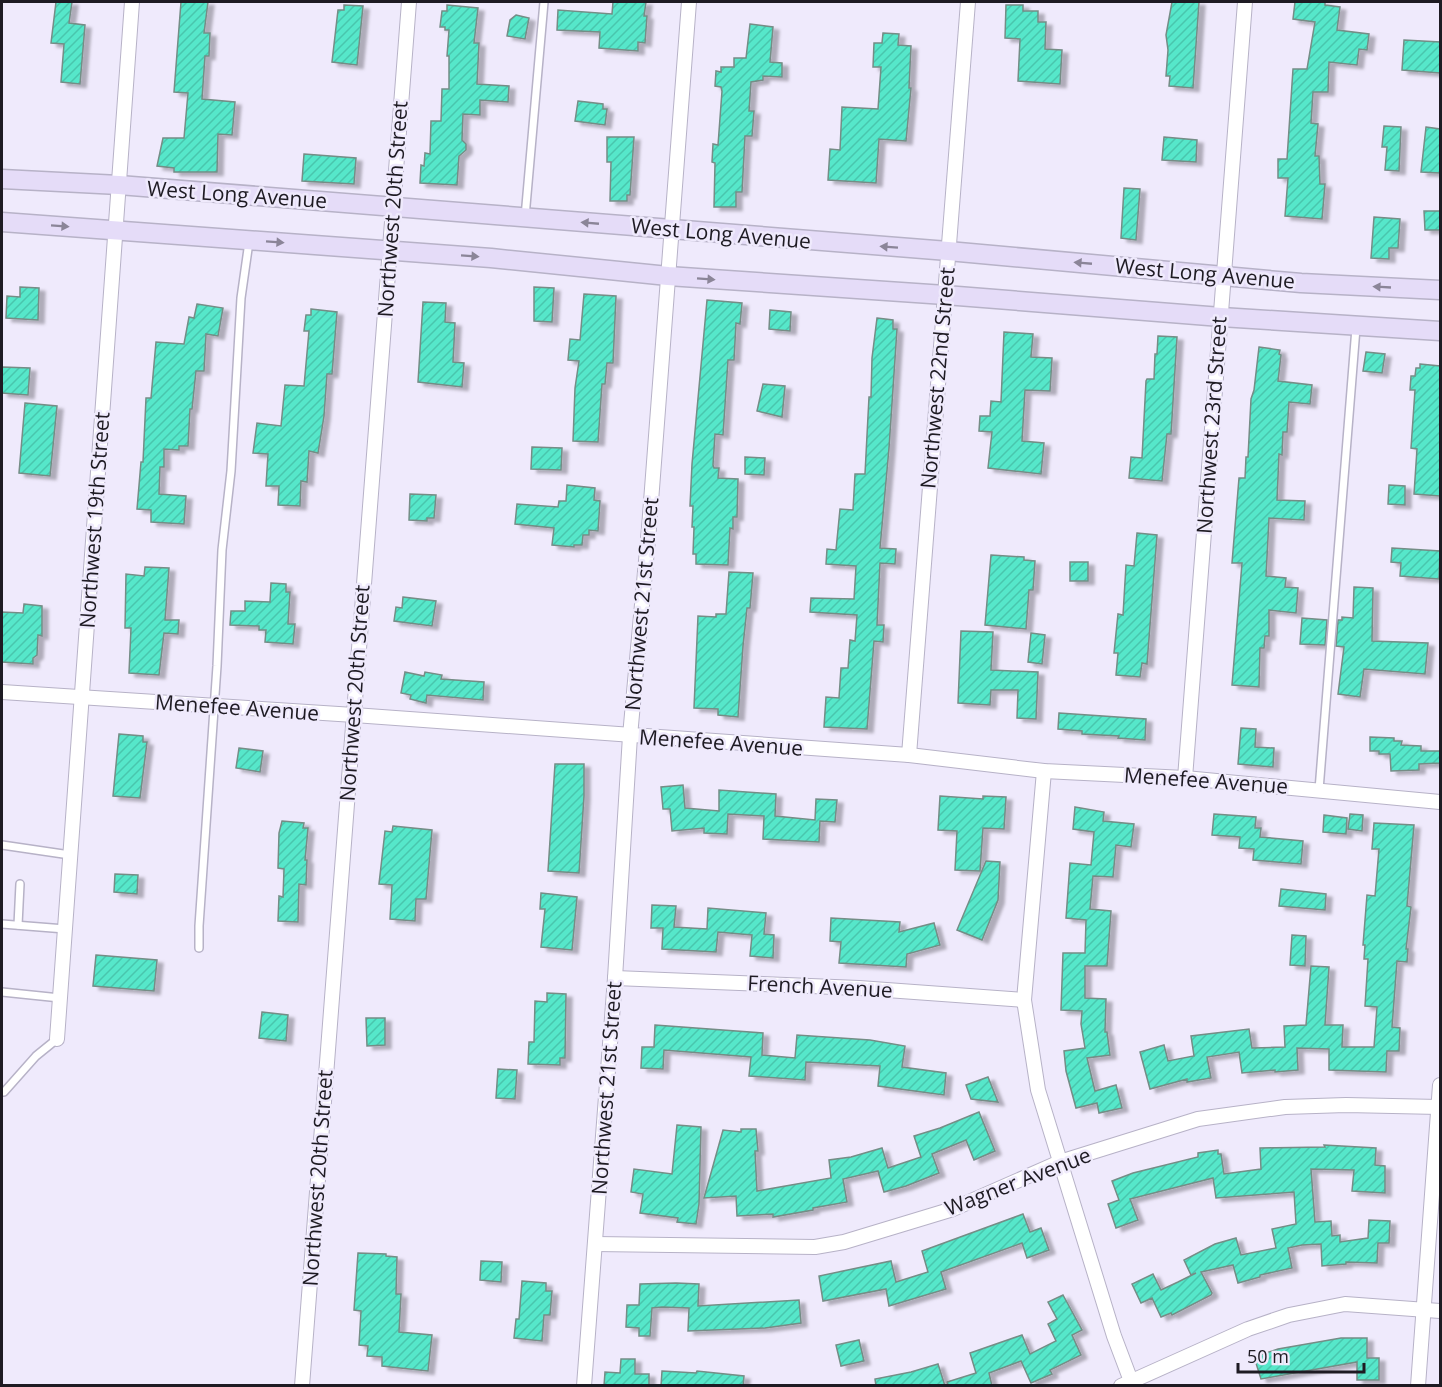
<svg xmlns="http://www.w3.org/2000/svg" width="1442" height="1387" font-family="'Open Sans',sans-serif">
  <defs>
    <pattern id="building-hatch" width="6" height="6" patternUnits="userSpaceOnUse" patternTransform="scale(1.5)"><rect width="6" height="6" fill="#56e7ca"/><path d="M-1 1l2-2M0 6l6-6M5 7l2-2" fill="none" stroke="#4ac6ad"/></pattern>
    <filter id="shadow"><feDropShadow dx="6" dy="3.5" stdDeviation="1.5" flood-color="#0004"/></filter>
  </defs>
  <rect width="100%" height="100%" fill="#efeafc"/>
  <g fill="url(#building-hatch)" stroke="#748d86" stroke-width="1.5" filter="url(#shadow)">
    <polygon points="56,2 72,2 69,23 85,25 80,84 61,82 64,44 51,43"/>
    <polygon points="181,2 208,2 204,33 210,33 209,56 205,56 202,99 235,102 232,135 218,134 217,172 174,172 174,168 157,166 163,138 184,138 188,93 174,92"/>
    <polygon points="613,2 646,2 644,16 647,16 645,43 638,42 638,51 599,48 600,32 557,30 558,10 612,14"/>
    <polygon points="1172,2 1199,2 1193,88 1169,86 1170,76 1166,76 1168,50 1166,35"/>
    <polygon points="1295,2 1325,2 1325,5 1340,7 1337,30 1369,34 1367,50 1359,49 1357,65 1329,62 1328,92 1313,92 1311,123 1318,124 1315,156 1319,156 1320,184 1325,184 1322,219 1285,216 1288,178 1278,178 1278,159 1287,159 1293,69 1307,69 1315,22 1293,19"/>
    <polygon points="344,5 363,6 357,65 332,62 338,10 344,10"/>
    <polygon points="447,5 478,8 474,43 479,43 477,84 509,86 508,102 480,100 480,115 463,114 462,140 466,144 466,150 459,156 457,185 420,183 421,165 424,166 425,153 430,154 431,121 441,121 442,89 449,89 449,56 447,56 449,30 445,30 445,27 440,27 442,11 447,11"/>
    <polygon points="1006,5 1023,5 1023,11 1038,11 1038,22 1046,22 1045,49 1062,50 1060,84 1018,81 1020,39 1005,38"/>
    <polygon points="516,15 529,18 525,39 507,36 510,20"/>
    <polygon points="750,24 773,27 770,62 782,63 782,77 763,76 763,80 751,82 749,111 754,111 752,136 745,136 742,192 736,192 736,207 714,207 715,163 712,162 713,144 718,145 722,91 721,87 715,86 716,71 721,72 721,67 734,67 734,58 746,58"/>
    <polygon points="883,33 899,34 898,45 911,46 909,88 911,88 906,141 879,139 876,183 828,180 830,149 840,150 842,107 878,109 881,67 873,67 874,43 882,43"/>
    <polygon points="1404,40 1440,42 1440,73 1402,70"/>
    <polygon points="578,101 603,104 603,109 607,109 605,125 575,121"/>
    <polygon points="1384,126 1401,127 1399,171 1385,170 1387,147 1382,147"/>
    <polygon points="1426,127 1440,129 1440,173 1421,172"/>
    <polygon points="607,137 634,137 630,195 627,195 627,201 610,201 611,162 607,162"/>
    <polygon points="1164,137 1197,140 1196,162 1162,160"/>
    <polygon points="304,154 356,158 354,184 302,181"/>
    <polygon points="1124,188 1140,189 1136,240 1121,238"/>
    <polygon points="1424,211 1440,211 1440,230 1425,230"/>
    <polygon points="1374,217 1400,219 1398,248 1389,248 1389,259 1371,258"/>
    <polygon points="20,287 39,288 38,320 6,318 7,296 20,297"/>
    <polygon points="534,287 554,288 552,322 534,321"/>
    <polygon points="584,294 616,296 613,363 607,363 605,384 602,384 598,442 573,441 575,388 579,361 568,360 570,339 580,340"/>
    <polygon points="707,300 742,303 740,324 736,323 734,360 728,360 723,435 715,434 713,465 714,468 719,468 718,478 738,479 737,517 733,517 733,529 730,528 728,565 696,564 696,554 693,554 694,527 692,527 693,506 690,506 692,464"/>
    <polygon points="423,302 446,303 445,322 455,323 453,362 464,363 462,387 418,382"/>
    <polygon points="197,304 223,308 218,336 206,334 204,371 196,371 192,409 190,409 188,446 179,446 179,450 164,449 164,467 160,467 159,494 186,496 184,524 151,522 151,510 137,509 141,462 143,462 146,398 151,398 156,342 184,344 189,317 194,318"/>
    <polygon points="311,309 337,312 332,374 327,374 324,416 318,453 309,451 307,482 301,481 300,506 278,505 279,486 266,486 268,454 253,453 257,423 281,426 285,385 304,386 309,331 304,331 306,315 311,315"/>
    <polygon points="770,310 791,312 790,331 769,329"/>
    <polygon points="877,318 893,320 893,329 897,329 889,448 880,548 896,549 895,564 880,563 877,625 884,625 883,642 874,641 867,729 824,727 826,697 839,698 841,668 848,668 850,640 855,641 857,615 810,612 811,598 854,599 856,566 826,564 827,549 836,550 840,509 853,510 855,474 865,474 869,397 871,397 872,358"/>
    <polygon points="1004,332 1033,334 1031,357 1052,358 1050,391 1025,390 1022,441 1044,443 1041,474 988,468 992,432 979,431 980,416 990,416 991,401 1001,402"/>
    <polygon points="1158,336 1177,337 1171,434 1167,434 1162,481 1129,478 1131,457 1142,458 1146,381 1147,379 1154,379 1155,354 1157,354"/>
    <polygon points="1259,347 1280,350 1279,354 1281,355 1278,381 1312,385 1310,404 1289,402 1287,432 1283,432 1282,455 1279,454 1277,500 1305,501 1304,520 1269,518 1266,576 1286,578 1285,587 1298,588 1296,613 1269,610 1269,636 1265,636 1264,648 1260,648 1259,687 1232,685 1242,563 1232,563 1239,478 1245,478 1246,457 1248,457 1251,399 1254,390"/>
    <polygon points="1366,352 1385,354 1382,373 1363,371"/>
    <polygon points="1420,364 1440,366 1440,496 1414,494 1417,449 1411,448 1415,390 1410,390 1411,376 1415,376 1416,368 1420,368"/>
    <polygon points="2,367 30,368 28,395 2,393"/>
    <polygon points="763,384 785,386 782,417 757,411"/>
    <polygon points="25,403 57,406 50,476 19,473"/>
    <polygon points="532,447 562,448 561,470 531,469"/>
    <polygon points="745,457 765,458 764,475 745,474"/>
    <polygon points="567,485 595,488 594,500 600,501 598,531 589,530 589,535 583,535 582,545 574,545 574,547 552,545 554,528 515,524 517,504 558,507 559,501 566,501"/>
    <polygon points="1389,485 1405,486 1405,505 1388,504"/>
    <polygon points="410,494 436,495 434,518 427,518 427,521 409,520"/>
    <polygon points="1137,533 1157,535 1147,664 1142,663 1140,677 1116,675 1118,653 1114,653 1118,614 1123,615 1126,565 1134,566"/>
    <polygon points="1392,548 1440,551 1439,579 1400,576 1401,563 1391,562"/>
    <polygon points="991,555 1024,557 1024,560 1035,561 1033,590 1029,590 1026,629 985,625"/>
    <rect x="1070" y="562" width="18" height="19"/>
    <polygon points="145,567 169,568 165,620 179,620 178,634 164,633 159,675 129,673 131,628 125,628 126,574 144,576"/>
    <polygon points="729,572 753,573 750,608 747,608 743,646 738,717 718,715 718,709 694,708 698,616 716,617 716,614 726,614"/>
    <polygon points="271,583 286,584 286,592 290,592 288,624 295,624 293,644 265,642 266,630 259,630 259,626 230,625 231,611 245,611 245,601 270,602"/>
    <polygon points="1354,587 1373,588 1372,641 1428,643 1425,674 1364,669 1360,697 1338,694 1344,647 1336,646 1338,620 1342,620 1342,617 1353,618"/>
    <polygon points="403,597 436,601 432,626 394,621 396,607 402,608"/>
    <polygon points="24,604 42,606 42,636 38,635 37,655 33,658 33,664 2,662 2,612 23,613"/>
    <polygon points="1302,618 1327,620 1325,645 1300,644"/>
    <polygon points="961,631 993,632 991,670 1038,672 1036,719 1017,718 1018,690 991,690 990,705 958,703"/>
    <polygon points="1031,633 1045,635 1042,664 1028,662"/>
    <polygon points="405,672 424,676 425,672 442,675 441,679 484,682 483,700 427,695 426,703 410,699 411,695 401,693"/>
    <polygon points="1059,713 1146,719 1145,740 1118,738 1119,736 1082,734 1082,731 1058,729"/>
    <polygon points="1241,728 1256,729 1255,747 1274,748 1273,767 1238,764"/>
    <polygon points="119,734 143,736 143,742 147,742 140,798 113,796"/>
    <polygon points="1370,737 1394,738 1394,741 1402,741 1401,745 1421,746 1421,751 1440,751 1440,763 1419,764 1419,770 1391,771 1390,754 1379,754 1379,751 1370,751"/>
    <polygon points="239,748 263,751 260,772 236,768"/>
    <polygon points="555,764 584,764 584,796 579,873 548,871"/>
    <polygon points="683,785 685,808 719,811 719,790 776,794 775,816 815,820 816,799 837,800 835,822 820,821 819,842 763,839 764,816 728,814 727,834 704,833 704,828 672,831 670,809 663,809 661,787"/>
    <polygon points="940,796 983,799 983,796 1006,797 1004,829 983,828 980,871 955,870 957,831 938,830"/>
    <polygon points="1075,807 1104,812 1103,821 1134,824 1131,847 1116,845 1113,877 1093,876 1090,909 1111,911 1107,966 1085,966 1085,998 1106,999 1105,1032 1107,1032 1110,1055 1087,1058 1095,1091 1116,1085 1122,1108 1099,1113 1097,1103 1076,1108 1066,1071 1064,1051 1085,1048 1081,1024 1082,1011 1061,1010 1063,953 1085,953 1086,920 1066,918 1070,863 1091,865 1094,832 1073,829"/>
    <polygon points="1214,814 1256,817 1255,828 1261,828 1260,837 1303,841 1301,864 1253,860 1254,849 1239,848 1240,837 1212,835"/>
    <polygon points="1350,814 1363,815 1362,831 1348,829"/>
    <polygon points="1324,815 1347,818 1346,834 1323,832"/>
    <polygon points="282,821 304,823 303,828 308,828 305,860 307,860 306,885 299,884 298,922 278,921 279,896 283,897 284,869 278,868 279,833"/>
    <polygon points="1374,823 1414,825 1407,906 1411,907 1406,949 1408,949 1407,962 1397,961 1392,1027 1400,1028 1399,1051 1387,1051 1386,1072 1329,1070 1329,1049 1297,1048 1298,1070 1275,1072 1275,1070 1242,1073 1239,1052 1207,1057 1211,1078 1187,1082 1187,1079 1150,1089 1140,1052 1164,1045 1168,1061 1194,1056 1191,1036 1249,1029 1252,1048 1285,1047 1284,1026 1306,1025 1311,966 1329,967 1325,1025 1343,1025 1342,1047 1374,1047 1377,1007 1365,1006 1368,959 1364,959 1365,945 1363,945 1367,895 1375,896 1379,849 1372,849"/>
    <polygon points="393,826 432,830 426,899 416,899 415,921 390,919 392,885 379,884 385,831 392,832"/>
    <polygon points="986,861 1000,862 998,900 982,940 957,930"/>
    <polygon points="115,874 138,875 137,894 114,892"/>
    <polygon points="1281,889 1326,894 1325,910 1279,906"/>
    <polygon points="541,893 577,897 572,950 541,947 545,909 540,909"/>
    <polygon points="652,905 676,906 674,927 707,929 708,908 766,913 764,934 774,935 773,958 750,956 752,935 718,932 716,952 662,949 663,928 651,928"/>
    <polygon points="831,918 900,922 899,932 934,923 940,945 907,954 906,967 839,963 841,942 830,941"/>
    <polygon points="1292,935 1306,936 1305,966 1290,965"/>
    <polygon points="96,955 157,960 154,991 93,986"/>
    <polygon points="547,993 566,994 565,1058 560,1058 560,1065 528,1064 529,1042 534,1042 535,1001 547,1002"/>
    <polygon points="262,1012 288,1015 286,1041 259,1038"/>
    <polygon points="366,1018 385,1018 385,1045 367,1046"/>
    <polygon points="655,1025 763,1033 762,1055 795,1058 797,1035 870,1040 905,1046 902,1067 946,1073 944,1095 878,1086 880,1066 806,1062 805,1080 749,1076 751,1057 664,1050 663,1069 641,1068 642,1047 654,1047"/>
    <polygon points="498,1069 517,1070 515,1099 496,1098"/>
    <polygon points="988,1077 998,1102 971,1099 966,1085"/>
    <polygon points="979,1112 995,1151 974,1160 966,1140 932,1154 939,1173 906,1186 884,1192 878,1171 843,1179 847,1202 813,1208 813,1210 773,1217 773,1214 737,1216 736,1196 704,1198 723,1130 741,1132 741,1129 756,1129 758,1151 755,1151 757,1191 831,1178 829,1160 851,1157 882,1148 888,1168 921,1157 914,1136 940,1128"/>
    <polygon points="677,1125 701,1127 699,1204 696,1224 677,1222 678,1218 640,1213 643,1194 631,1192 634,1169 672,1174"/>
    <polygon points="1324,1145 1376,1148 1375,1165 1385,1166 1385,1193 1352,1191 1354,1170 1311,1169 1315,1222 1331,1221 1332,1236 1340,1235 1340,1242 1368,1238 1369,1220 1390,1221 1389,1243 1378,1243 1377,1263 1346,1262 1346,1264 1322,1266 1321,1244 1302,1245 1288,1248 1292,1268 1260,1275 1260,1277 1238,1283 1233,1265 1201,1272 1212,1293 1211,1295 1172,1315 1171,1313 1161,1317 1152,1298 1141,1303 1132,1284 1153,1274 1161,1290 1178,1282 1196,1273 1191,1275 1184,1260 1215,1244 1236,1238 1241,1255 1276,1248 1272,1229 1296,1224 1294,1192 1216,1198 1213,1178 1130,1199 1138,1220 1116,1228 1108,1204 1119,1200 1112,1181 1133,1173 1198,1157 1198,1153 1218,1150 1218,1154 1221,1154 1224,1174 1261,1169 1260,1148 1325,1147"/>
    <polygon points="1023,1214 1030,1232 1041,1228 1049,1250 1027,1258 1022,1243 941,1272 946,1289 889,1306 886,1289 823,1301 819,1276 891,1261 896,1282 928,1272 922,1251"/>
    <polygon points="358,1253 386,1254 386,1256 397,1257 396,1294 401,1294 399,1332 432,1335 428,1371 382,1366 382,1357 367,1356 368,1346 359,1345 361,1311 354,1310"/>
    <polygon points="481,1261 502,1262 501,1282 480,1280"/>
    <polygon points="522,1281 546,1283 546,1291 552,1291 550,1315 544,1315 542,1341 514,1338 516,1319 519,1319"/>
    <polygon points="676,1283 699,1284 698,1306 799,1300 801,1323 765,1328 688,1331 689,1308 662,1307 652,1308 650,1336 639,1336 639,1328 626,1327 627,1305 639,1305 640,1284"/>
    <polygon points="1063,1295 1082,1330 1072,1335 1081,1355 1050,1370 1052,1374 1031,1383 1021,1361 989,1373 992,1386 948,1386 947,1382 976,1373 970,1353 1022,1335 1030,1354 1056,1341 1048,1324 1057,1319 1048,1302"/>
    <polygon points="1341,1338 1367,1338 1367,1358 1379,1358 1379,1380 1357,1380 1357,1362 1261,1379 1254,1357 1278,1349"/>
    <polygon points="859,1340 864,1361 841,1366 836,1345"/>
    <polygon points="621,1359 635,1359 635,1374 649,1374 649,1386 604,1386 605,1372 620,1373"/>
    <polygon points="938,1364 945,1386 876,1386 875,1379 911,1372"/>
    <polygon points="662,1371 696,1373 697,1371 744,1376 743,1386 661,1386"/>
  </g>
  <g fill="none" stroke-linecap="round" stroke-linejoin="round">
    <g stroke="#b7b2c7" stroke-width="10">
      <g id="service">
        <polyline points="525,217 544,2"/>
        <polyline points="1319,790 1356,328"/>
        <polyline points="2,845 70,855"/>
        <polyline points="2,924 65,929"/>
        <polyline points="18,925 20,884"/>
        <polyline points="199,948 199,926 217,666 222,550 231,471 241,298 249,242"/>
        <polyline points="2,992 60,998"/>
        <polyline points="2,1092 4,1092 36,1056 57,1039"/>
      </g>
    </g>
    <g stroke="#b7b2c7" stroke-width="16">
      <g id="minor">
        <polyline points="2,692 354,715 909,755 1044,771 1185,778 1440,802"/>
        <polyline points="909,755 968,2"/>
        <polyline points="1044,771 1024,1000 1038,1090 1114,1336 1131,1381"/>
        <polyline points="1185,778 1245,2"/>
        <polyline points="615,978 859,988 1024,1000"/>
        <polyline points="57,1039 132,2"/>
        <polyline points="595,1244 815,1247 844,1242 953,1209 1060,1162 1198,1119 1285,1107 1346,1105 1439,1107"/>
        <polyline points="302,1386 409,2"/>
        <polyline points="584,1386 615,978 630,736 649,528 689,2"/>
        <polyline points="1121,1386 1248,1329 1289,1315 1345,1304 1440,1311"/>
        <polyline points="1418,1386 1440,1085"/>
      </g>
    </g>
    <g stroke="#b7b2c7" stroke-width="21">
      <g id="secondary">
        <polyline points="2,179 119,185 948,251 1301,283 1440,290"/>
        <polyline points="2,222 491,258 668,276 945,295 1221,317 1440,331"/>
      </g>
    </g>
    <use href="#service" stroke="#fff" stroke-width="7"/>
    <use href="#minor" stroke="#fff" stroke-width="14"/>
    <use href="#secondary" stroke="#e5dcf8" stroke-width="18"/>
  </g>
  <defs><path id="oneway-solid" d="M-6-.8H1V-3.2L6.5 0L1 3.2V.8H-6Z" transform="scale(1.5)"/></defs>
  <g fill="#8b8598">
    <use href="#oneway-solid" transform="translate(590 223) rotate(-175)"/>
    <use href="#oneway-solid" transform="translate(60 226) rotate(4)"/>
    <use href="#oneway-solid" transform="translate(275 242) rotate(4)"/>
    <use href="#oneway-solid" transform="translate(889 247) rotate(-176)"/>
    <use href="#oneway-solid" transform="translate(470 256) rotate(4)"/>
    <use href="#oneway-solid" transform="translate(1083 263) rotate(-175)"/>
    <use href="#oneway-solid" transform="translate(706 279) rotate(4)"/>
    <use href="#oneway-solid" transform="translate(1382 287) rotate(-177)"/>
  </g>
  <g text-anchor="middle" stroke-width="5" stroke-linejoin="round" paint-order="stroke">
    <g font-size="21" fill="#1e1b23" stroke="#efeafc">
      <text transform="translate(237 195) rotate(4)" y="7">West Long Avenue</text>
      <text transform="translate(393 209) rotate(-86)" y="7">Northwest 20th Street</text>
      <text transform="translate(721 234) rotate(5)" y="7">West Long Avenue</text>
      <text transform="translate(1205 274) rotate(5)" y="7">West Long Avenue</text>
      <text transform="translate(938 378) rotate(-85)" y="7">Northwest 22nd Street</text>
      <text transform="translate(1212 425) rotate(-86)" y="7">Northwest 23rd Street</text>
      <text transform="translate(95 520) rotate(-86)" y="7">Northwest 19th Street</text>
      <text transform="translate(642 604) rotate(-85)" y="7">Northwest 21st Street</text>
      <text transform="translate(355 693) rotate(-86)" y="7">Northwest 20th Street</text>
      <text transform="translate(237 708) rotate(4)" y="7">Menefee Avenue</text>
      <text transform="translate(721 743) rotate(4)" y="7">Menefee Avenue</text>
      <text transform="translate(1206 781) rotate(4)" y="7">Menefee Avenue</text>
      <text transform="translate(820 987) rotate(3)" y="7">French Avenue</text>
      <text transform="translate(607 1088) rotate(-86)" y="7">Northwest 21st Street</text>
      <text transform="translate(318 1178) rotate(-86)" y="7">Northwest 20th Street</text>
      <text transform="translate(1018 1182) rotate(-21)" y="7">Wagner Avenue</text>
    </g>
  </g>
  <rect width="1442" height="1387" fill="none" stroke="#1e1b23" stroke-width="6"/>
  <path d="M1238 1363v9h126v-9" fill="none" stroke="#1e1b23" stroke-width="3"/>
  <text x="1247" y="1363" font-size="18" fill="#1e1b23" stroke="#efeafc" stroke-width="4.5" paint-order="stroke">50 m</text>
</svg>
